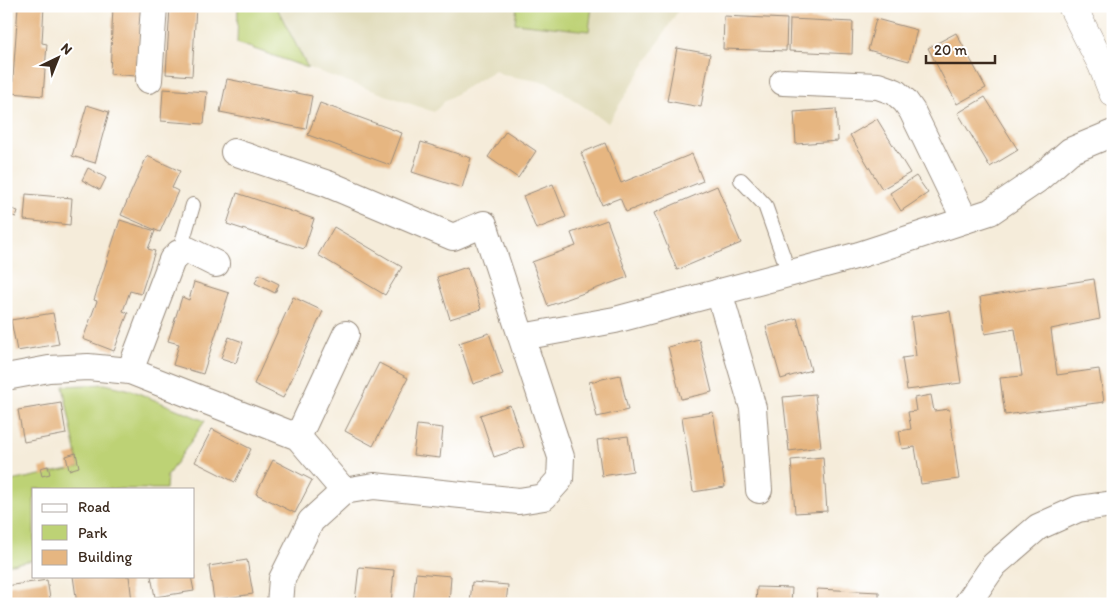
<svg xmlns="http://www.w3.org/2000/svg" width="1119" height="610" font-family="Itim,sans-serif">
  <rect width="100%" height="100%" fill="#fff"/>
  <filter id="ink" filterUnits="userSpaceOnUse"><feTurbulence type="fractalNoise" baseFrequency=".02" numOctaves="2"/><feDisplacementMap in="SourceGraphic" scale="10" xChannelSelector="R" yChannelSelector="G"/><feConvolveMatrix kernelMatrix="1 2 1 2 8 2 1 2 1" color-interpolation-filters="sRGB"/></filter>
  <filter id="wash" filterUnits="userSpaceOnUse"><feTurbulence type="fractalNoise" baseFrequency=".0096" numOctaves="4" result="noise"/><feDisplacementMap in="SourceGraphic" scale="20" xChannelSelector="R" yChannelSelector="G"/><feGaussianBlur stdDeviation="1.12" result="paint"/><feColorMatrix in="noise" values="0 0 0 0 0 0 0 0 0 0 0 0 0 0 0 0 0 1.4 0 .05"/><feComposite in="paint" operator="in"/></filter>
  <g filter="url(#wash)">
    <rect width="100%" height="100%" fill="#f5ecda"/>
    <polygon fill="#e1dcbb" points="238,6 681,6 608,123 549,83 503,75 495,70 446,100 434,112 237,43"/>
    <g fill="#bdd275" stroke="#7c7e4a">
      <polygon points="238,6 276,6 308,68 237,43"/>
      <polygon points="517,6 592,6 589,31 515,23"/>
      <polygon points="105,384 131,390 205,421 167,476 166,489 34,489 34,560 6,565 6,482 79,467 63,386"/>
    </g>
    <g id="blocks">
      <g fill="#e6b681">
        <polygon points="18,6 44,6 42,43 47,44 43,96 12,93"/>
        <polygon points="113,6 142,6 136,76 110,74"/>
        <polygon points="170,6 196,6 192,76 166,74"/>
        <polygon points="724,16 787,19 786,51 723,49"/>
        <polygon points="790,19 853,22 852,54 789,51"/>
        <polygon points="876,19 917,30 909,61 868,50"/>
        <polygon points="956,33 986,88 957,104 928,48"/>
        <polygon points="677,48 710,54 701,107 667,101"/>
        <polygon points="227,79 312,96 306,129 220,112"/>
        <polygon points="163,89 207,92 204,124 161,121"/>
        <polygon points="985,97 1018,150 990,167 958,113"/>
        <polygon points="320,103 402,133 390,165 308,135"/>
        <polygon points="87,105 109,112 95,163 72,156"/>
        <polygon points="836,109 838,141 796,144 794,112"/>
        <polygon points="877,119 910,173 882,189 850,135"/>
        <polygon points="506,131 536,151 518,178 488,157"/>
        <polygon points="421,142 471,158 462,188 412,172"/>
        <polygon points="605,143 621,183 692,154 703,181 626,212 620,198 602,205 581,153"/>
        <polygon points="147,156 180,171 172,188 178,191 160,232 121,215"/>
        <polygon points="88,168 106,178 100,190 82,180"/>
        <polygon points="916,176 928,193 901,211 890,193"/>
        <polygon points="553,184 566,217 536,229 523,196"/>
        <polygon points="717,186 741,243 677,270 654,213"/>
        <polygon points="237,193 314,219 304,249 227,224"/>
        <polygon points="26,194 72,198 70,225 24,220"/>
        <polygon points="8,208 18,211 16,217 6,214"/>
        <polygon points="120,220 155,231 148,249 155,251 141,294 130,291 123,311 128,313 114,351 83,339 97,301 94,300"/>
        <polygon points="607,220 628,277 548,306 532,262 576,246 571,233"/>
        <polygon points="334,227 402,267 385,295 318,255"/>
        <polygon points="467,267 481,309 450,319 437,277"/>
        <polygon points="259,274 279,284 275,293 255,283"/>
        <polygon points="1094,279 1100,319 1051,329 1057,375 1099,369 1104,402 1005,415 1000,378 1022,376 1015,329 985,334 980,297"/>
        <polygon points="194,282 229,293 203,374 173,365 179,344 168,341 182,297 189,300"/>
        <polygon points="293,297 323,311 283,398 254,384"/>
        <polygon points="950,311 961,383 907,390 902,358 916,356 911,317"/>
        <polygon points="53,313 59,344 17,351 11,320"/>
        <polygon points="797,318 811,370 781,379 766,327"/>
        <polygon points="489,333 503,374 473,384 459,343"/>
        <polygon points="229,337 243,342 236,363 221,358"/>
        <polygon points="699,339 712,392 681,399 668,347"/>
        <polygon points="379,363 408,378 373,446 345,431"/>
        <polygon points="620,375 628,410 597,417 589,382"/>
        <polygon points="815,394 821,447 789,451 783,397"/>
        <polygon points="931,395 934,411 949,409 959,479 921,484 915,447 902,449 899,431 911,429 908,412 916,411 914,398"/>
        <polygon points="61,403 66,434 24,442 18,410"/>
        <polygon points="510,405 524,447 494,457 480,415"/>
        <polygon points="713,412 725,487 693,492 682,417"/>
        <polygon points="417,425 443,428 440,458 413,455"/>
        <polygon points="212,429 251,449 235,482 195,462"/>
        <polygon points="628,436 633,471 602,476 597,440"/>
        <polygon points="76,453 79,467 69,470 66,456"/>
        <polygon points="823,457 827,511 795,513 791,460"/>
        <polygon points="273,460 312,480 295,513 256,494"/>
        <polygon points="48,466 50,474 42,476 40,468"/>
        <polygon points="247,560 253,594 214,600 209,566"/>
        <polygon points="359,567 394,570 391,604 355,601"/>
        <polygon points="416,573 451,576 449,604 413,604"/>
        <polygon points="73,576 129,576 132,601 77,604"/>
        <polygon points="151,576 191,576 194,591 155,597"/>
        <polygon points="47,580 51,604 6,604 6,586"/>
        <polygon points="472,582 508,585 506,604 470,604"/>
        <polygon points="757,587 792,588 791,604 756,604"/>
        <polygon points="817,589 879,592 879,604 816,604"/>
      </g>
    </g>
  </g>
  <g filter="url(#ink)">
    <use href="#blocks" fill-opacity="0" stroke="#988b7c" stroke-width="1"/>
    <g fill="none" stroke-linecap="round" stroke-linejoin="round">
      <g stroke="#988b7c" stroke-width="16">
        <g id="lane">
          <polyline points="741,180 765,205 789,273"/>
          <polyline points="179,253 193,205"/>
        </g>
      </g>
      <g stroke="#988b7c" stroke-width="28">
        <g id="street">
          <polyline points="149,80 154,6"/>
          <polyline points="783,82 878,86 895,92 905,101 912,111 965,220"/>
          <polyline points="234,152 328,184 453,237 484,224 561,457 560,479 544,497 519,501 374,486 344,491 311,521 282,579 280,604"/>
          <polyline points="719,292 753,408 759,490"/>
          <polyline points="522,337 615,320 859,255 990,212 1037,180 1070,151 1113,133"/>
          <polyline points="130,371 172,260 179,253 188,250 216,264"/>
          <polyline points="6,377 49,369 88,367 130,371 298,437 344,491"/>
          <polyline points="298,437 346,334"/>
          <polyline points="967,604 994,565 1038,527 1078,509 1113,504"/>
        </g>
      </g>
      <g stroke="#988b7c" stroke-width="29">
        <polyline id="highway" points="1072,6 1102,65 1113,93"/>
      </g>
      <use href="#lane" stroke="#fff" stroke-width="14"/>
      <use href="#street" stroke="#fff" stroke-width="26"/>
      <use href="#highway" stroke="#fff" stroke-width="28"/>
    </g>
  </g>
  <rect width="1119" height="610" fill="none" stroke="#fff" stroke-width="25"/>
  <rect x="32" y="488" width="162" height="90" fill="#ffffff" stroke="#b1aaa5"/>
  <rect x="42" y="504" width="25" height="8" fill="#ffffff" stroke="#b1aaa5"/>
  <text x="78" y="512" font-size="15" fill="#3b2a1e">Road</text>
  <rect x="42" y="525" width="25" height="15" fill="#bdd275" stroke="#b1aaa5"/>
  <text x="78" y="538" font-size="15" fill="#3b2a1e">Park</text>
  <rect x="42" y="550" width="25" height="15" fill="#e6b681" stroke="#b1aaa5"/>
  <text x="78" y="562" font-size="15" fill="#3b2a1e">Building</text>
  <g transform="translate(58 58) rotate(43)" stroke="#ffffff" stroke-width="4" paint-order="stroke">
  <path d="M0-4L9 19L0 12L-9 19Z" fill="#3b2a1e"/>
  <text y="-8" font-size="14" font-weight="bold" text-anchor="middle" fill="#3b2a1e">N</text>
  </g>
  <path d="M926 55v8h69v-8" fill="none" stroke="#3b2a1e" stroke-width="2.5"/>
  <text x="934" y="55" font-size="15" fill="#3b2a1e" stroke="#ffffff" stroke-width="4" paint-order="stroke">20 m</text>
</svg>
